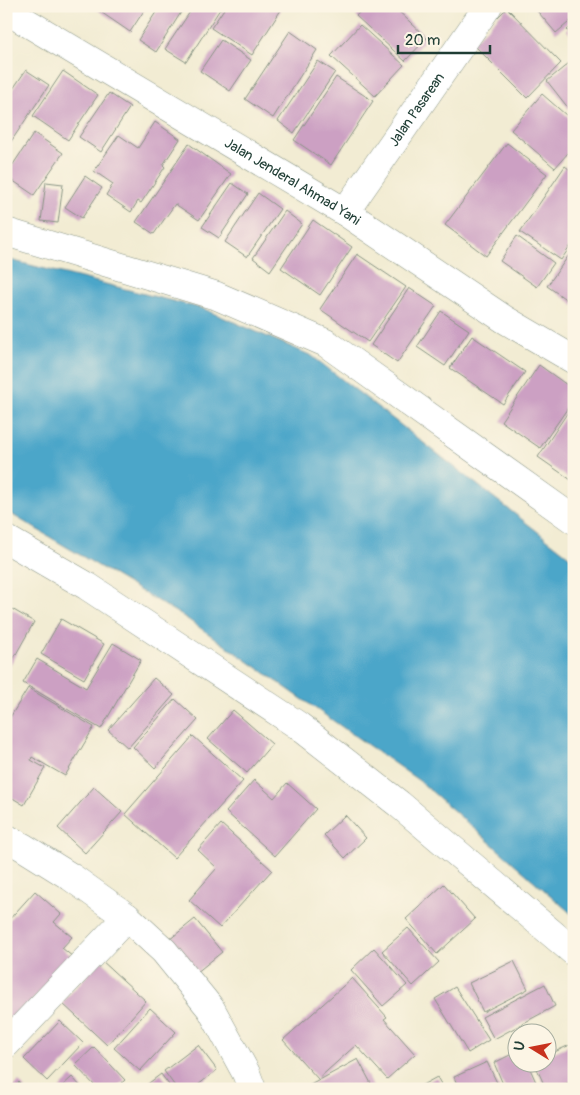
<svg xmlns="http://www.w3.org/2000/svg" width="580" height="1095" font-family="Pangolin,sans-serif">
  <rect width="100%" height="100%" fill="#fcf5e5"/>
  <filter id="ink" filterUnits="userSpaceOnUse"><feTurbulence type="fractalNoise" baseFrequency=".02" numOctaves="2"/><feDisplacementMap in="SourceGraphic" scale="10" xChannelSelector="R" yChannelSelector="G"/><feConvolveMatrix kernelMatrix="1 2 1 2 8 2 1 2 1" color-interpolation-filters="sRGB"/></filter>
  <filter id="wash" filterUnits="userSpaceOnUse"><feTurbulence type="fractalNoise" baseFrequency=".0096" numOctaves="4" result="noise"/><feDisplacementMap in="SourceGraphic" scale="20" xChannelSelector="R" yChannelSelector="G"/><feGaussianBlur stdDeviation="1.12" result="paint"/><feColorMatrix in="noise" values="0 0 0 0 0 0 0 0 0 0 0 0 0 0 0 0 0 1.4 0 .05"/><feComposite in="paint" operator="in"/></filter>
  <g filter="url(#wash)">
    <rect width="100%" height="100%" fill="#f2ecd3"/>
    <polygon fill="#4ba6c9" stroke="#35727e" points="6,259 204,309 312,356 574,560 574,916 421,782 186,618 6,511"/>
    <g id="blocks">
      <g fill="#cca0c3">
        <polygon points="92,6 147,6 130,32"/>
        <polygon points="160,6 185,6 156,52 138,40"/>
        <polygon points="194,6 222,6 186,62 165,49"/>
        <polygon points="226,6 275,6 281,10 252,55 211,28"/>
        <polygon points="365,6 393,6 427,38 405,61 356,16"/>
        <polygon points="533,6 574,6 574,18 556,33"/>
        <polygon points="507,8 561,63 527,98 472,43"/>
        <polygon points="574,24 574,39 567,30"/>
        <polygon points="360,25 404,65 375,96 331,56"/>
        <polygon points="290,31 317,50 273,118 245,99"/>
        <polygon points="221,40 251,60 230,91 200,71"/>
        <polygon points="574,59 574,105 569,109 547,81"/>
        <polygon points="318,61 335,72 294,133 278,121"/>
        <polygon points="26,70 49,85 6,149 6,99"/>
        <polygon points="63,71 98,95 68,140 33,116"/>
        <polygon points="336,77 373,101 331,165 294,140"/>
        <polygon points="109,93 130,107 101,152 79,137"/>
        <polygon points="542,94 574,122 574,146 555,168 511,130"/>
        <polygon points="155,122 180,139 163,165 165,167 141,203 138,201 131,212 106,195 113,184 94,171 119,135 138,148"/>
        <polygon points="34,133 63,153 34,195 6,176 6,175"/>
        <polygon points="507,143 547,174 486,256 445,225"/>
        <polygon points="189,144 231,174 199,220 175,204 154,234 136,222"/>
        <polygon points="565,166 574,173 574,241 561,260 520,232"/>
        <polygon points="85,176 102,188 82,218 65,207"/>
        <polygon points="46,182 63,184 58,223 41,221"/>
        <polygon points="232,183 248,194 219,238 202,227"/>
        <polygon points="258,193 280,209 247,257 225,242"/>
        <polygon points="285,211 302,224 270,271 253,258"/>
        <polygon points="313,220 352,247 320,295 281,268"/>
        <polygon points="517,236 554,263 537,287 500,261"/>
        <polygon points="574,248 574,305 547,286"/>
        <polygon points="357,254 406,287 368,342 320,309"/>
        <polygon points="409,288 436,306 397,363 371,345"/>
        <polygon points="441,311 469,330 445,366 417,347"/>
        <polygon points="472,336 525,372 503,404 450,368"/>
        <polygon points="539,365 574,390 574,399 540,448 501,421"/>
        <polygon points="574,403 574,482 538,457"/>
        <polygon points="12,609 34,622 6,672 6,619"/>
        <polygon points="61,619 104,644 84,679 41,654"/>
        <polygon points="113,643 141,660 101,729 23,683 37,659 86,688"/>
        <polygon points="154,678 174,695 128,748 108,730"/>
        <polygon points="28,688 94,727 65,776 32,757 31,760 45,768 24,805 6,794 6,724"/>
        <polygon points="175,699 198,720 155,768 133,747"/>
        <polygon points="233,710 272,744 247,773 208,739"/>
        <polygon points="193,736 243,781 174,858 125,814"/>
        <polygon points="254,780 274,798 287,783 316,809 275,856 226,812"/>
        <polygon points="94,787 122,812 85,853 58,828"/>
        <polygon points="345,815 366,838 345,858 324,835"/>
        <polygon points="221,824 272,870 220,928 189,900 217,868 198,850"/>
        <polygon points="444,884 475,919 437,954 406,919"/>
        <polygon points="35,891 61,914 54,922 72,937 62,948 73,957 6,1029 6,923"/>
        <polygon points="195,919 222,952 196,973 169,940"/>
        <polygon points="408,928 439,962 413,986 382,951"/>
        <polygon points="374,948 407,985 383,1006 351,970"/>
        <polygon points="101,960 146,1001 107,1045 62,1003"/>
        <polygon points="514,961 528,989 483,1012 469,983"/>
        <polygon points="352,978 387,1017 384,1019 415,1054 387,1079 356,1045 318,1079 283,1040"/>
        <polygon points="545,984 555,1006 494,1039 482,1017"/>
        <polygon points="455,987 489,1040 468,1053 435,999"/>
        <polygon points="150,1008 176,1032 140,1071 114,1048"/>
        <polygon points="60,1021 83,1043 47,1081 24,1059"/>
        <polygon points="574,1043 574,1080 554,1089 546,1089 534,1062 548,1062 548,1055"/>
        <polygon points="198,1045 217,1070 193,1089 177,1089 164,1071"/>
        <polygon points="94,1047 125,1080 115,1089 98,1089 75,1065"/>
        <polygon points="518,1051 518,1062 527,1062 539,1089 505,1089 494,1063"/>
        <polygon points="358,1059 374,1089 303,1089"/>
        <polygon points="487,1062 500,1089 459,1089 454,1077"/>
        <polygon points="161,1074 172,1089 141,1089"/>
        <polygon points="72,1077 83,1089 59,1089"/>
        <polygon points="437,1077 444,1089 415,1089"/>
        <polygon points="19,1082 25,1089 11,1089"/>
      </g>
    </g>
  </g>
  <g filter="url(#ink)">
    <use href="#blocks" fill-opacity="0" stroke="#889484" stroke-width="1"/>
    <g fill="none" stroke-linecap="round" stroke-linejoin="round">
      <g stroke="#889484" stroke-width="29">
        <g id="street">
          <path id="s1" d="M345 212 488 6"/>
          <polyline points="6,232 217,296 326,343 574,520"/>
          <polyline points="6,838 23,847 71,877 127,917 164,951 211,1009 246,1073 252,1089"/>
          <polyline points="6,1044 127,917"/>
        </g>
      </g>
      <g stroke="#889484" stroke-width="29">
        <g id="secondary">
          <path id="s2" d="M6 10 345 212 504 319 574 360"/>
          <polyline points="6,539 87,586 299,726 399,804 574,952"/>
        </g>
      </g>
      <use href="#street" stroke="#fff" stroke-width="28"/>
      <use href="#secondary" stroke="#fff" stroke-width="28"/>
    </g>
  </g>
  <g text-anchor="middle" stroke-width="4.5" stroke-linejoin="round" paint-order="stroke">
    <g font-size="14" fill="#1f3d34" stroke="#fcf5e5">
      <text dy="5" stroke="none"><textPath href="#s1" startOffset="125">Jalan Pasarean</textPath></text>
      <text dy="5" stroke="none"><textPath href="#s2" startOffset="334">Jalan Jenderal Ahmad Yani</textPath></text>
    </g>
  </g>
  <rect width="580" height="1095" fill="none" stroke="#fcf5e5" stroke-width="25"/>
  <g transform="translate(532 1048) rotate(280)"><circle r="24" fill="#fcf5e5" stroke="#a4ab9e"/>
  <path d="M0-4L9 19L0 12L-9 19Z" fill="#c8321e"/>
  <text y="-8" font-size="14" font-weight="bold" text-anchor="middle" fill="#1f3d34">U</text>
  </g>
  <path d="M398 45v8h92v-8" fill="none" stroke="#1f3d34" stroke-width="2.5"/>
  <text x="405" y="45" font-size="15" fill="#1f3d34" stroke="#fcf5e5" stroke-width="4" paint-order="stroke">20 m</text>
</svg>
